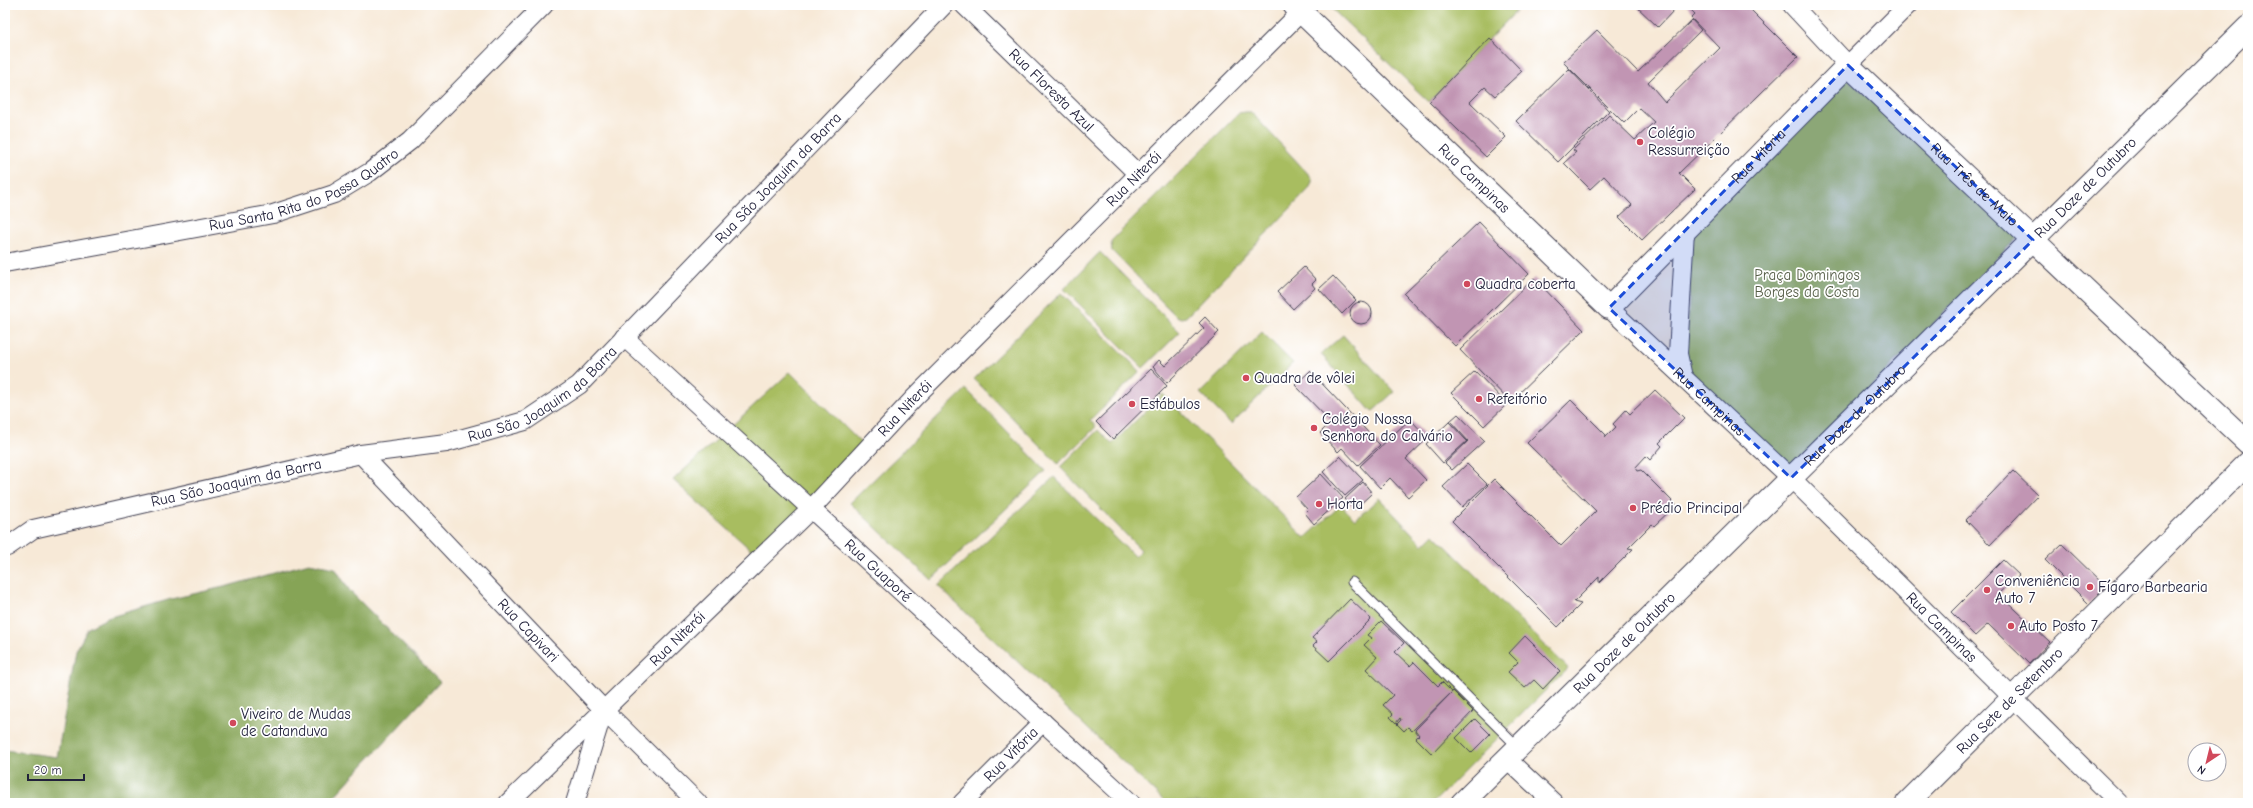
<svg xmlns="http://www.w3.org/2000/svg" width="2253" height="808" font-family="'Comic Neue',sans-serif">
  <rect width="100%" height="100%" fill="#fff"/>
  <filter id="ink" filterUnits="userSpaceOnUse"><feTurbulence type="fractalNoise" baseFrequency=".025" numOctaves="2"/><feDisplacementMap in="SourceGraphic" scale="8" xChannelSelector="R" yChannelSelector="G"/><feConvolveMatrix kernelMatrix="1 2 1 2 8 2 1 2 1" color-interpolation-filters="sRGB"/></filter>
  <filter id="wash" filterUnits="userSpaceOnUse"><feTurbulence type="fractalNoise" baseFrequency=".012" numOctaves="4" result="noise"/><feDisplacementMap in="SourceGraphic" scale="16" xChannelSelector="R" yChannelSelector="G"/><feGaussianBlur stdDeviation="0.9" result="paint"/><feColorMatrix in="noise" values="0 0 0 0 0 0 0 0 0 0 0 0 0 0 0 0 0 1.4 0 .05"/><feComposite in="paint" operator="in"/></filter>
  <g filter="url(#wash)">
    <rect width="100%" height="100%" fill="#f7e9d7"/>
    <g fill="#a8bd61" stroke="#65704e">
      <polygon points="1328,5 1522,5 1429,102"/>
      <polygon points="1847,78 2020,235 1792,467 1686,370 1692,231"/>
      <polygon points="1245,112 1251,112 1312,178 1312,182 1309,189 1186,317 1181,318 1176,316 1112,251 1111,241 1239,113"/>
      <polygon points="1100,252 1180,332 1143,368 1064,289"/>
      <polygon points="1061,293 1140,371 1090,420 1096,427 1058,464 974,379"/>
      <polygon points="1262,332 1293,363 1231,424 1200,393"/>
      <polygon points="1343,335 1394,392 1372,412 1321,354"/>
      <polygon points="790,372 869,451 760,558 673,480"/>
      <polygon points="966,389 1046,471 931,580 850,503"/>
      <polygon points="1163,394 1305,538 1341,505 1355,520 1379,498 1423,545 1434,534 1568,668 1433,803 1166,803 938,586 1054,477 1135,557 1141,550 1060,467 1098,430 1112,444"/>
    </g>
    <polygon fill="#86a457" stroke="#546349" points="309,563 335,568 350,591 440,682 328,803 5,803 5,750 57,757 76,651 88,628 107,618 171,599 228,586"/>
    <g id="blocks">
      <g fill="#c195b3">
        <polygon points="1635,5 1669,5 1674,10 1658,27"/>
        <polygon points="1686,5 1746,5 1798,57 1679,173 1695,189 1642,240 1619,217 1632,205 1604,176 1590,189 1564,163 1576,152 1573,150 1609,115 1635,140 1654,122 1639,108 1624,123 1563,62 1597,30 1638,72 1692,20 1701,30 1648,82 1665,102 1720,48 1691,18 1695,14"/>
        <polygon points="1490,38 1522,71 1495,96 1485,87 1470,102 1506,137 1486,157 1429,102"/>
        <polygon points="1569,69 1609,111 1558,162 1516,121"/>
        <polygon points="1479,222 1529,274 1455,346 1404,294"/>
        <polygon points="1304,267 1316,280 1312,284 1315,288 1293,309 1277,292"/>
        <polygon points="1333,276 1356,300 1342,314 1319,289"/>
        <polygon points="1534,278 1584,330 1510,402 1460,350"/>
        <circle cx="1361" cy="313" r="11"/>
        <polygon points="1205,317 1219,332 1167,383 1153,367 1159,360 1165,366 1204,328 1199,323"/>
        <polygon points="1151,369 1167,386 1113,439 1096,422"/>
        <polygon points="1310,371 1380,445 1358,465 1342,448 1338,452 1320,433 1331,422 1295,385"/>
        <polygon points="1475,371 1507,404 1484,426 1451,393"/>
        <polygon points="1655,390 1684,418 1659,443 1662,446 1650,460 1646,456 1635,468 1637,471 1641,470 1676,505 1654,526 1652,524 1628,548 1633,549 1599,583 1599,577 1574,602 1581,604 1558,627 1452,521 1494,479 1561,546 1596,511 1527,443 1571,400 1606,435 1605,438 1616,427 1613,424 1626,410 1630,414"/>
        <polygon points="1458,414 1484,441 1452,470 1445,463 1468,441 1450,421"/>
        <polygon points="1410,419 1428,438 1406,459 1426,480 1408,497 1390,478 1380,488 1360,466"/>
        <polygon points="1449,422 1467,441 1443,463 1426,444"/>
        <polygon points="1340,456 1363,480 1345,496 1323,472"/>
        <polygon points="1467,464 1487,484 1462,507 1443,487"/>
        <polygon points="2013,471 2038,495 1990,545 1966,520"/>
        <polygon points="1321,474 1343,498 1314,524 1305,513 1308,510 1296,497"/>
        <polygon points="1363,482 1372,493 1355,509 1345,499"/>
        <polygon points="2062,544 2106,587 2089,604 2045,560"/>
        <polygon points="2003,560 2019,575 1999,594 2050,642 2029,664 1988,624 1975,636 1951,612"/>
        <polygon points="1350,599 1371,619 1329,661 1313,646 1317,642 1312,638"/>
        <polygon points="1381,621 1404,643 1395,652 1410,666 1414,662 1438,686 1442,682 1452,692 1412,731 1408,727 1404,731 1397,724 1401,720 1400,718 1396,723 1390,717 1393,714 1383,705 1393,695 1366,669 1377,657 1364,645 1371,638 1367,635"/>
        <polygon points="1525,636 1560,671 1543,689 1534,680 1525,688 1508,672 1518,662 1509,653"/>
        <polygon points="1453,691 1473,711 1432,754 1416,738 1419,735 1415,730"/>
        <polygon points="1475,719 1490,734 1471,753 1456,738"/>
      </g>
    </g>
  </g>
  <g filter="url(#ink)">
    <use href="#blocks" fill-opacity="0" stroke="#424052" stroke-width="1"/>
    <g fill="none" stroke-linecap="round" stroke-linejoin="round">
      <g stroke="#424052" stroke-width="11">
        <polyline id="service" points="1352,582 1518,747"/>
      </g>
      <g stroke="#424052" stroke-width="20">
        <g id="minor">
          <path id="s1" d="M964 5 1139 175"/>
          <polyline points="1792,5 1848,65 1908,5"/>
          <path id="s2" d="M5 263 273 214 334 194 370 172 410 141 544 5"/>
          <path id="s3" d="M1609 308 1791 478 2119 803"/>
          <path id="s4" d="M624 337 1131 803"/>
          <polyline points="1683,377 1678,354 1685,230"/>
          <path id="s5" d="M361 454 604 710 698 803"/>
          <path id="s6" d="M7 547 33 529 361 454 446 443 525 421 579 385 944 5"/>
          <polyline points="1507,759 1554,803"/>
          <path id="s7" d="M508 803 811 509 914 398 1301 12"/>
          <polyline points="575,803 603,712"/>
          <path id="s8" d="M962 803 1043 722"/>
        </g>
      </g>
      <g stroke="#424052" stroke-width="24">
        <g id="tertiary">
          <path id="s9" d="M1294 5 1609 308 1848 65 2248 443"/>
        </g>
      </g>
      <g stroke="#424052" stroke-width="24">
        <g id="secondary">
          <path id="s10" d="M1462 803 2248 27"/>
          <path id="s11" d="M1907 803 2248 463"/>
        </g>
      </g>
      <use href="#service" stroke="#fff" stroke-width="9"/>
      <use href="#minor" stroke="#fff" stroke-width="18"/>
      <use href="#tertiary" stroke="#fff" stroke-width="22"/>
      <use href="#secondary" stroke="#fff" stroke-width="22"/>
    </g>
  </g>
  <path fill="#1d4ed8" fill-opacity="0.2" stroke="#1d4ed8" stroke-width="3" stroke-dasharray="8 5" stroke-linejoin="round" d="M1848 65 2033 240 1791 478 1609 308Z"/>
  <g fill="#d1495b" stroke="#fff" stroke-width="1.5">
    <circle cx="1640" cy="142" r="4"/>
    <circle cx="1467" cy="284" r="4"/>
    <circle cx="1246" cy="378" r="4"/>
    <circle cx="1479" cy="399" r="4"/>
    <circle cx="1132" cy="404" r="4"/>
    <circle cx="1314" cy="428" r="4"/>
    <circle cx="1319" cy="504" r="4"/>
    <circle cx="1633" cy="508" r="4"/>
    <circle cx="2090" cy="587" r="4"/>
    <circle cx="1987" cy="590" r="4"/>
    <circle cx="2011" cy="626" r="4"/>
    <circle cx="233" cy="723" r="4"/>
  </g>
  <g text-anchor="middle" stroke-width="3.5" stroke-linejoin="round" paint-order="stroke">
    <g font-size="15" fill="#22223b" stroke="#fff">
      <text dy="5" stroke="none"><textPath href="#s1" startOffset="122">Rua Floresta Azul</textPath></text>
      <text dy="5" stroke="none"><textPath href="#s9" startOffset="650">Rua Vitória</textPath></text>
      <text dy="5" stroke="none"><textPath href="#s6" startOffset="888">Rua São Joaquim da Barra</textPath></text>
      <text dy="5" stroke="none"><textPath href="#s9" startOffset="250">Rua Campinas</textPath></text>
      <text dy="5" stroke="none"><textPath href="#s7" startOffset="884">Rua Niterói</textPath></text>
      <text dy="5" stroke="none"><textPath href="#s9" startOffset="952">Rua Três de Maio</textPath></text>
      <text dy="5" stroke="none"><textPath href="#s2" startOffset="310">Rua Santa Rita do Passa Quatro</textPath></text>
      <text dy="5" stroke="none"><textPath href="#s10" startOffset="876">Rua Doze de Outubro</textPath></text>
      <text dy="5" stroke="none"><textPath href="#s6" startOffset="564">Rua São Joaquim da Barra</textPath></text>
      <text dy="5" stroke="none"><textPath href="#s3" startOffset="137">Rua Campinas</textPath></text>
      <text dy="5" stroke="none"><textPath href="#s7" startOffset="560">Rua Niterói</textPath></text>
      <text dy="5" stroke="none"><textPath href="#s10" startOffset="552">Rua Doze de Outubro</textPath></text>
      <text dy="5" stroke="none"><textPath href="#s6" startOffset="240">Rua São Joaquim da Barra</textPath></text>
      <text dy="5" stroke="none"><textPath href="#s4" startOffset="345">Rua Guaporé</textPath></text>
      <text dy="5" stroke="none"><textPath href="#s3" startOffset="461">Rua Campinas</textPath></text>
      <text dy="5" stroke="none"><textPath href="#s5" startOffset="243">Rua Capivari</textPath></text>
      <text dy="5" stroke="none"><textPath href="#s7" startOffset="236">Rua Niterói</textPath></text>
      <text dy="5" stroke="none"><textPath href="#s10" startOffset="228">Rua Doze de Outubro</textPath></text>
      <text dy="5" stroke="none"><textPath href="#s11" startOffset="145">Rua Sete de Setembro</textPath></text>
      <text dy="5" stroke="none"><textPath href="#s8" startOffset="69">Rua Vitória</textPath></text>
    </g>
    <g font-size="15" fill="#22223b" stroke="#fff" text-anchor="start">
      <text x="1648" y="138">Colégio<tspan x="1648" dy="17">Ressurreição</tspan></text>
      <text x="1475" y="289">Quadra coberta</text>
      <text x="1254" y="383">Quadra de vôlei</text>
      <text x="1487" y="404">Refeitório</text>
      <text x="1140" y="409">Estábulos</text>
      <text x="1322" y="424">Colégio Nossa<tspan x="1322" dy="17">Senhora do Calvário</tspan></text>
      <text x="1327" y="509">Horta</text>
      <text x="1641" y="513">Prédio Principal</text>
      <text x="1995" y="586">Conveniência<tspan x="1995" dy="17">Auto 7</tspan></text>
      <text x="2098" y="592">Fígaro Barbearia</text>
      <text x="2019" y="631">Auto Posto 7</text>
      <text x="241" y="719">Viveiro de Mudas<tspan x="241" dy="17">de Catanduva</tspan></text>
    </g>
    <g font-size="15" fill="#58604a" stroke="#fff">
      <text x="1807" y="280">Praça Domingos<tspan x="1807" dy="17">Borges da Costa</tspan></text>
    </g>
  </g>
  <rect width="2253" height="808" fill="none" stroke="#fff" stroke-width="20"/>
  <g transform="translate(2207 762) rotate(215)"><circle r="19" fill="#ffffff" stroke="#a7a7b1"/>
  <path d="M0-3L7 15L0 10L-7 15Z" fill="#d1495b"/>
  <text y="-6" font-size="11" font-weight="bold" text-anchor="middle" fill="#22223b">N</text>
  </g>
  <path d="M28 774v6h56v-6" fill="none" stroke="#22223b" stroke-width="2"/>
  <text x="34" y="774" font-size="12" fill="#22223b" stroke="#ffffff" stroke-width="3" paint-order="stroke">20 m</text>
</svg>
